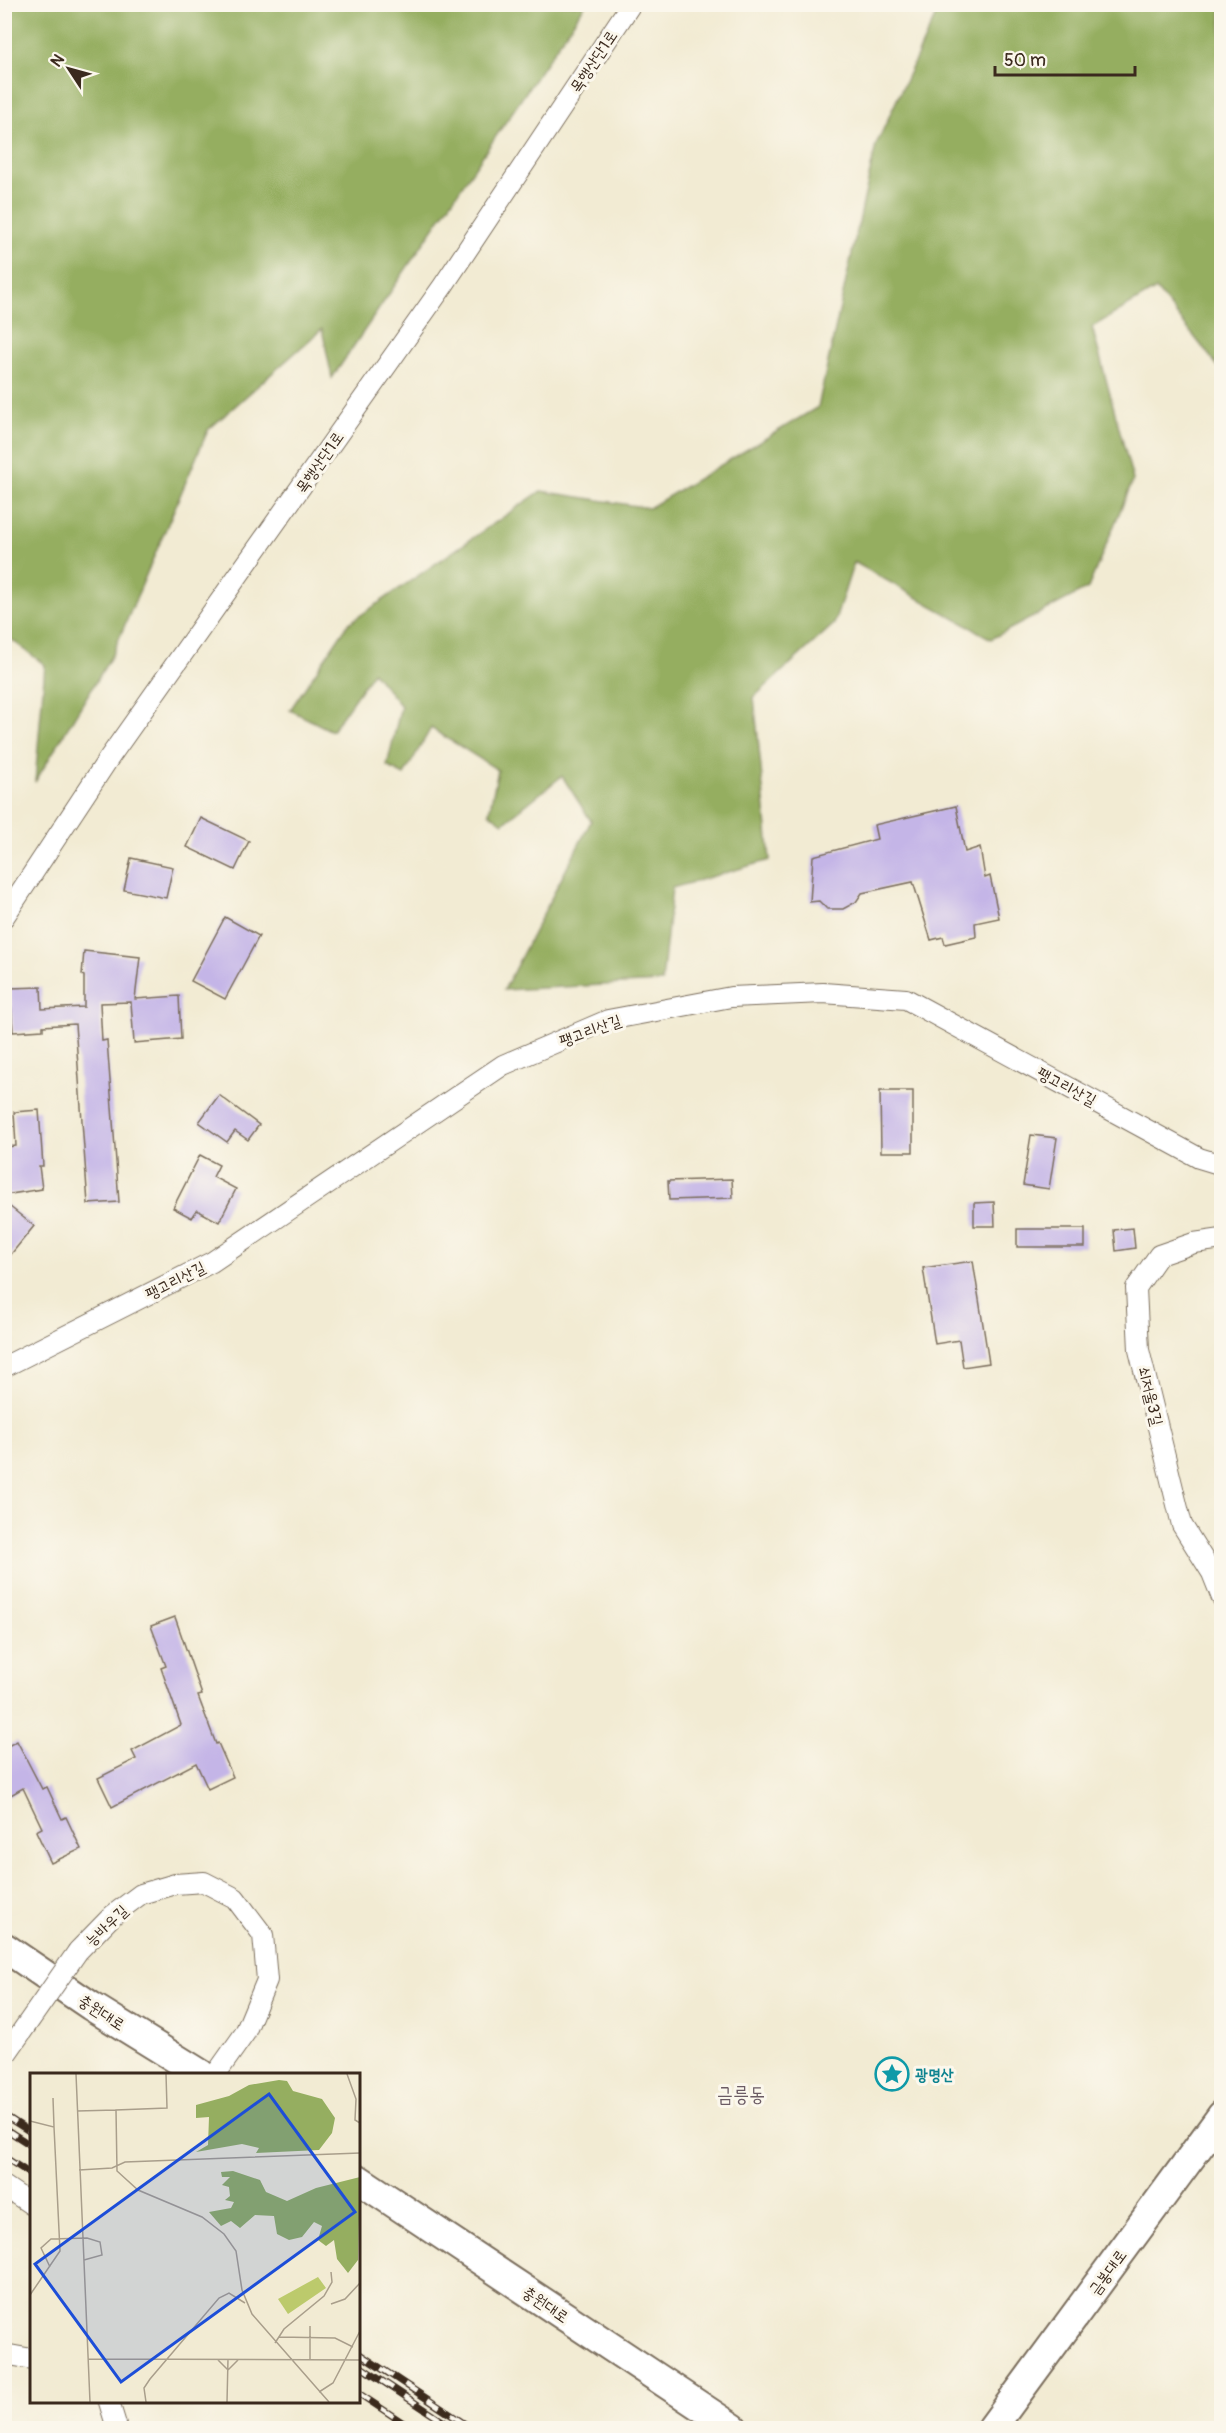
<svg xmlns="http://www.w3.org/2000/svg" width="1226" height="2433" font-family="Pangolin,'Poor Story',sans-serif">
  <rect width="100%" height="100%" fill="#fbf7ec"/>
  <filter id="ink" filterUnits="userSpaceOnUse"><feTurbulence type="fractalNoise" baseFrequency=".0167" numOctaves="2"/><feDisplacementMap in="SourceGraphic" scale="12" xChannelSelector="R" yChannelSelector="G"/><feConvolveMatrix kernelMatrix="1 2 1 2 8 2 1 2 1" color-interpolation-filters="sRGB"/></filter>
  <filter id="wash" filterUnits="userSpaceOnUse"><feTurbulence type="fractalNoise" baseFrequency=".008" numOctaves="4" result="noise"/><feDisplacementMap in="SourceGraphic" scale="24" xChannelSelector="R" yChannelSelector="G"/><feGaussianBlur stdDeviation="1.35" result="paint"/><feColorMatrix in="noise" values="0 0 0 0 0 0 0 0 0 0 0 0 0 0 0 0 0 1.4 0 .05"/><feComposite in="paint" operator="in"/></filter>
  <g filter="url(#wash)">
    <rect width="100%" height="100%" fill="#f2ebd3"/>
    <g fill="#95ae60" stroke="#686c3f" stroke-width="1.5">
      <polygon points="5,4 585,5 332,378 322,329 208,430 112,655 35,782 45,665 4,634"/>
      <polygon points="941,4 1221,5 1221,370 1156,289 1092,327 1133,480 1088,588 991,639 854,562 834,624 754,697 770,860 672,888 662,982 504,990 591,821 562,776 503,823 489,813 498,770 431,728 404,775 387,766 401,706 373,672 332,731 290,710 348,624 541,491 649,508 818,407 876,145"/>
    </g>
    <g id="blocks">
      <g fill="#c4b5e7">
        <polygon points="956,806 965,852 980,847 985,878 990,876 999,918 975,923 976,937 945,944 943,937 931,940 913,882 862,893 856,902 843,909 827,909 819,901 810,902 813,856 877,839 874,825"/>
        <polygon points="201,818 249,841 235,870 187,847"/>
        <polygon points="131,858 173,867 166,898 124,890"/>
        <polygon points="225,917 259,936 225,999 191,981"/>
        <polygon points="84,951 140,957 135,999 179,996 181,1039 134,1043 131,1002 100,1003 102,1041 107,1040 119,1202 88,1204 75,1024 43,1026 43,1030 13,1032 10,988 41,987 42,1009 84,1007 84,976 82,975"/>
        <polygon points="880,1091 913,1091 913,1152 881,1152"/>
        <polygon points="219,1095 259,1125 248,1140 235,1131 227,1142 199,1122"/>
        <polygon points="39,1110 43,1166 39,1166 42,1189 4,1195 4,1147 16,1146 14,1112"/>
        <polygon points="1031,1135 1057,1138 1049,1189 1023,1185"/>
        <polygon points="200,1155 219,1165 213,1177 236,1189 219,1222 197,1210 192,1218 173,1208"/>
        <polygon points="732,1179 733,1198 669,1200 668,1181"/>
        <polygon points="4,1202 34,1226 4,1263"/>
        <polygon points="994,1202 995,1226 974,1226 974,1203"/>
        <polygon points="1133,1228 1135,1248 1116,1251 1114,1230"/>
        <rect x="1017" y="1229" width="68" height="18"/>
        <polygon points="973,1261 989,1363 963,1367 959,1340 935,1344 923,1268"/>
        <polygon points="175,1617 202,1695 198,1696 216,1744 218,1743 233,1777 208,1789 196,1763 112,1807 98,1778 136,1759 132,1751 181,1725 161,1668 166,1666 151,1626"/>
        <polygon points="17,1741 42,1789 47,1787 62,1819 66,1817 81,1849 51,1863 36,1831 42,1828 23,1788 9,1796 4,1788 4,1748"/>
      </g>
    </g>
  </g>
  <g filter="url(#ink)">
    <use href="#blocks" fill-opacity="0" stroke="#7b6e5d" stroke-width="1.5"/>
    <g fill="none" stroke-linecap="round" stroke-linejoin="round">
      <g stroke="#7b6e5d" stroke-width="22">
        <g id="street">
          <polyline points="4,917 109,758 443,286 631,4"/>
          <polyline points="1222,1239 1194,1243 1159,1255 1136,1288 1139,1350 1182,1525 1212,1573 1222,1598"/>
          <polyline points="4,1367 212,1262 503,1065 608,1020 731,997 823,993 906,999 1199,1158 1222,1165"/>
          <polyline points="78,1951 113,1915 141,1894 175,1884 204,1882 235,1898 263,1935 267,1980 245,2033 216,2074"/>
          <polyline points="4,2186 32,2205"/>
          <polyline points="4,2354 32,2359"/>
          <polyline points="109,2402 117,2428"/>
        </g>
      </g>
      <g stroke="#7b6e5d" stroke-width="32">
        <g id="secondary">
          <polyline points="4,1947 91,2006 201,2074"/>
          <polyline points="358,2179 733,2428"/>
          <polyline points="992,2428 1222,2115"/>
        </g>
      </g>
      <use href="#street" stroke="#fff" stroke-width="20"/>
      <use href="#secondary" stroke="#fff" stroke-width="28"/>
      <g stroke="#3b2a1e" stroke-width="7">
        <g id="rail">
          <polyline points="4,2115 32,2133"/>
          <polyline points="4,2128 32,2146"/>
          <polyline points="4,2157 32,2175"/>
          <polyline points="358,2353 471,2428"/>
          <polyline points="358,2365 453,2428"/>
          <polyline points="358,2393 411,2428"/>
        </g>
      </g>
      <use href="#rail" stroke="#fbf7ec" stroke-width="4.5" stroke-dasharray="14" stroke-linecap="butt"/>
      <g stroke="#7b6e5d" stroke-width="22" stroke-linecap="butt">
        <polyline id="street-bridge" points="4,2057 78,1951"/>
      </g>
      <use href="#street-bridge" stroke="#fff" stroke-width="20"/>
    </g>
  </g>
  <defs>
    <g id="sight-ring" transform="scale(1.725)"><circle r="9.5" fill="#fbf7ec" stroke="#0f9aa8" stroke-width="1.5"/><path d="M0-6L1.8-2.2L6-1.7L2.9 1.2L3.7 5.4L0 3.3L-3.7 5.4L-2.9 1.2L-6-1.7L-1.8-2.2Z" fill="#0f9aa8"/></g>
  </defs>
  <g fill-rule="evenodd">
    <use href="#sight-ring" x="892" y="2074"/>
  </g>
  <g text-anchor="middle" stroke-width="6" stroke-linejoin="round" paint-order="stroke">
    <g font-size="16" fill="#3b2a1e" stroke="#fbf7ec">
      <text transform="translate(593 61) rotate(-56)" y="6">목행산단1로</text>
      <text transform="translate(319 462) rotate(-55)" y="6">목행산단1로</text>
      <text transform="translate(590 1030) rotate(-20)" y="6">팽고리산길</text>
      <text transform="translate(1067 1086) rotate(28)" y="6">팽고리산길</text>
      <text transform="translate(175 1280) rotate(-27)" y="6">팽고리산길</text>
      <text transform="translate(1151 1396) rotate(76)" y="6">쇠저울3길</text>
      <text transform="translate(106 1925) rotate(-43)" y="6">능바우길</text>
      <text transform="translate(102 2012) rotate(33)" y="6">충원대로</text>
      <text transform="translate(1107 2272) rotate(-54)" y="6">금봉대로</text>
      <text transform="translate(546 2304) rotate(34)" y="6">충원대로</text>
    </g>
    <g font-size="16" font-weight="bold" fill="#0d838f" stroke="#fbf7ec" text-anchor="start">
      <text x="915" y="2080">광명산</text>
    </g>
    <g font-size="20" fill="#6b5b64" stroke="#fbf7ec">
      <text x="741" y="2101">금릉동</text>
    </g>
  </g>
  <g transform="translate(30 2073)">
    <rect width="330" height="330" fill="#f2ebd3"/>
    <path d="M288 204 296 215 258 241 248 226Z" fill="#bcca6c"/>
    <path d="M249 7 257 8 263 18 292 26 305 45 302 60 289 77 226 80 229 75 212 71 166 79 178 72 179 44 166 45V32L199 23 219 12ZM203 98 230 107 236 119 257 128 286 115 330 104 328 187 318 200 307 186 304 167 296 173 288 167 292 153 284 149 272 164 259 167 247 161 244 143 225 142 210 155 201 148 191 153 179 139 201 135 204 129 195 127 200 123 199 114 192 112 200 104H192L191 99Z" fill="#95ae60"/>
    <path fill="none" stroke="#a99e8b" stroke-width="1.5" d="M46 1 60 329M136 1 137 35 86 37 87 98 108 117 172 144 194 161 206 178 212 217 222 241 299 329M317 1 326 26 325 47 330 50M23 25 24 54M47 38 86 37M0 48 24 54 30 178 0 222M49 97 82 95 95 89 330 80M20 194 11 175 21 166 57 165 70 169 72 182 54 187M301 231 315 226 330 210M249 264 305 265 323 274M245 270 254 256 294 223 302 209 301 199M58 286 330 287M188 287 198 297 208 287M280 287V253M289 319 303 310 330 258M116 329 114 315 120 306 189 225 199 220 215 230M197 329 198 286"/>
    <path fill="#1d4ed8" fill-opacity="0.15" stroke="#1d4ed8" stroke-width="3" d="M239 21 325 139 91 309 5 191Z"/>
    <rect width="330" height="330" fill="none" stroke="#3b2a1e" stroke-width="3"/>
  </g>
  <rect width="1226" height="2433" fill="none" stroke="#fbf7ec" stroke-width="24"/>
  <g transform="translate(69 69) rotate(306)" stroke="#fbf7ec" stroke-width="4.5" paint-order="stroke">
  <path d="M0-4.5L10 22L0 15L-10 22Z" fill="#3b2a1e"/>
  <text y="-9" font-size="16" font-weight="bold" text-anchor="middle" fill="#3b2a1e">N</text>
  </g>
  <path d="M995 66v9h140v-9" fill="none" stroke="#3b2a1e" stroke-width="3"/>
  <text x="1004" y="66" font-size="18" fill="#3b2a1e" stroke="#fbf7ec" stroke-width="4.5" paint-order="stroke">50 m</text>
</svg>
